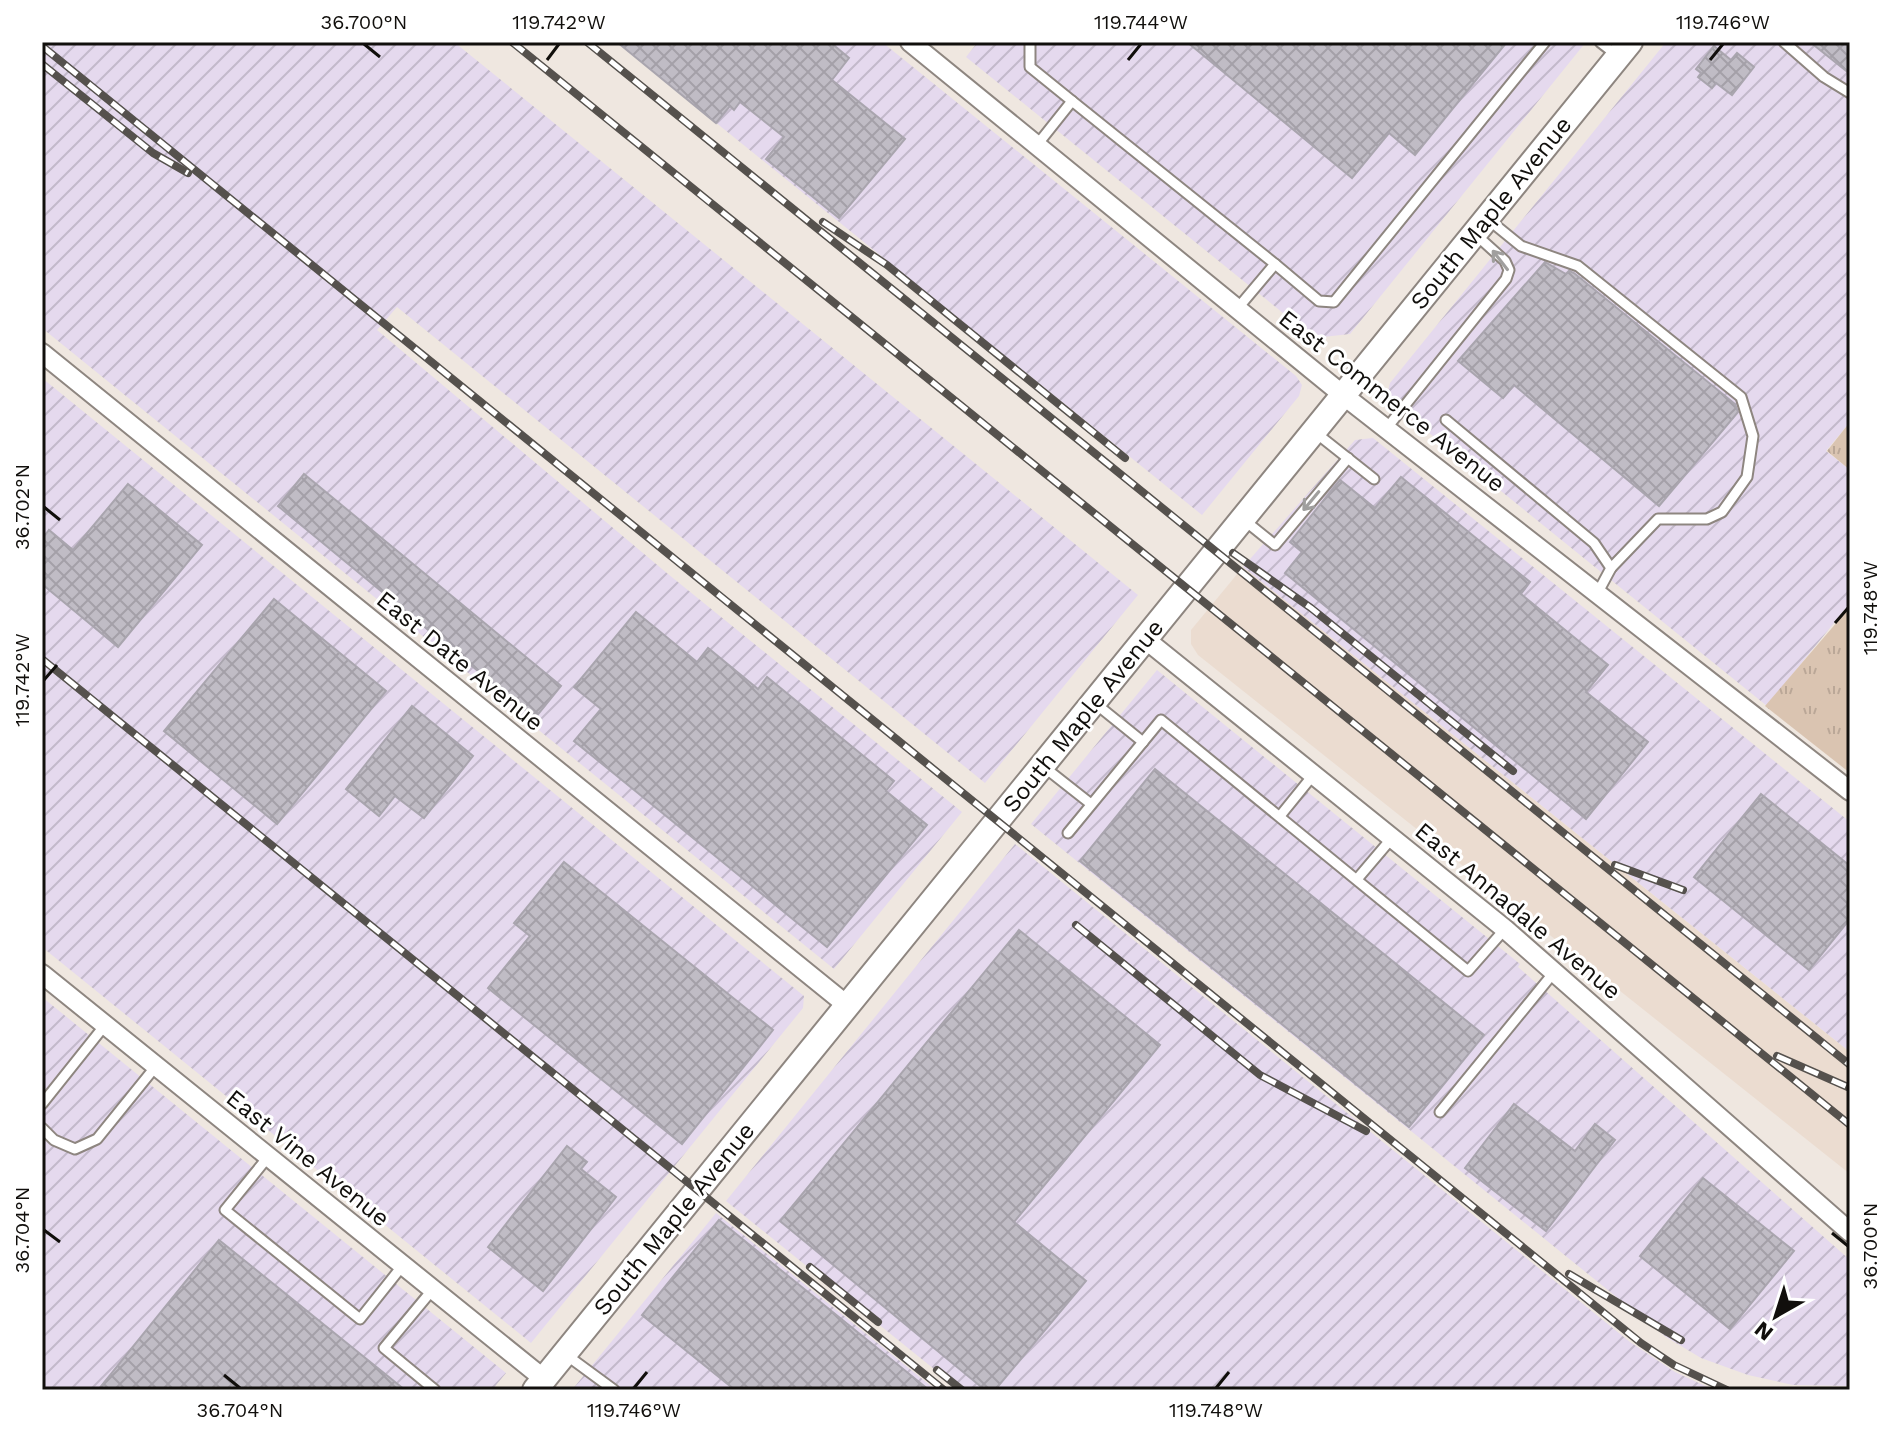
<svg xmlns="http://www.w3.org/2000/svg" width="1892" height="1432" font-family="'Work Sans',sans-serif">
  <defs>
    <pattern id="industrial-furrows" width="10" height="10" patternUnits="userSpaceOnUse" patternTransform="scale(2)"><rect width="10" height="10" fill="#e5d9ee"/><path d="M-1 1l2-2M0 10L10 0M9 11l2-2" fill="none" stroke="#c3b9cb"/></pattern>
    <pattern id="grass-tufts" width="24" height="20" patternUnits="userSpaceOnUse" patternTransform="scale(2)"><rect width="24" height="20" fill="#dac4b1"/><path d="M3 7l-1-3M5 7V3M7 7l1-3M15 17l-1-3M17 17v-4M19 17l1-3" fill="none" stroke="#baa797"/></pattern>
    <pattern id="building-cross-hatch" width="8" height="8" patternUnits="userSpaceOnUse" patternTransform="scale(2)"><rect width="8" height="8" fill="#c0bcc5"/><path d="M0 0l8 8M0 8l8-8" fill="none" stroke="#a4a0a8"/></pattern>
  </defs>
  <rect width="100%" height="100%" fill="#efe7e0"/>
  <polygon fill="#ebdcd0" points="1243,567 1850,1052 1850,1174 1198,655 1191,644 1191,630"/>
  <g fill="url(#industrial-furrows)">
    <polygon points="42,42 454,42 1138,595 985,783 397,307 377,330 668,574 962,812 834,969 42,328"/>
    <polygon points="616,42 882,42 1296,376 1302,385 1299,396 1202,515"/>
    <polygon points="978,42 1586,42 1350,334 1314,338 966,57"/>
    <polygon points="1666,42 1850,42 1850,422 1826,451 1850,470 1850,603 1767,706 1392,403 1387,394 1390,383"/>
    <polygon points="42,378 804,996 803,1008 531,1343 42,947"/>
    <polygon points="1373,438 1850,822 1850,1052 1243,567 1355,440"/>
    <polygon points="1157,670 1520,964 1518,967 1850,1260 1850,1386 1793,1385 1748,1375 1701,1358 1666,1337 1031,824"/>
    <polygon points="1015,844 1630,1342 1675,1372 1714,1390 960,1390 726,1201"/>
    <polygon points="42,997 506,1373 492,1390 42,1390"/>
    <polygon points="716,1213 936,1390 572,1390"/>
  </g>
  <g fill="url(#grass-tufts)">
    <polygon points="1850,422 1850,470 1827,451"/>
    <polygon points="1850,607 1850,773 1765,706"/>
  </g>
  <g fill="url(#building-cross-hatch)" stroke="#a9a5ae" stroke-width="2">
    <polygon points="617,42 830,42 849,58 832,80 905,139 839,218 766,159 784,137 740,102 734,110 730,106 716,123"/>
    <polygon points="1187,42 1507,42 1415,155 1389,133 1352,178"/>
    <polygon points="1810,42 1850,42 1850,74"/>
    <polygon points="1714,46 1731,60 1737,53 1754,67 1732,95 1716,83 1712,88 1698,77 1701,73 1696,69"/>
    <polygon points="1545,262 1566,274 1569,271 1574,273 1735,404 1738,412 1659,506 1514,385 1503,398 1458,361"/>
    <polygon points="304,474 561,686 535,718 278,506"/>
    <polygon points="1401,477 1530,582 1521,594 1608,665 1586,692 1648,742 1586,819 1285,573 1302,552 1290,542 1340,480 1375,508"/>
    <polygon points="128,484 202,545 118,647 42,584 42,539 49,530 73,550"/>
    <polygon points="274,599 386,691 277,824 164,731"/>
    <polygon points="636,612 697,662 708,648 758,689 767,677 894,781 886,791 927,825 827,947 574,741 601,709 574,687"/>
    <polygon points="412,706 473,756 424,818 395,796 379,816 346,789"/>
    <polygon points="1155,769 1484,1035 1409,1127 1080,861"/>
    <polygon points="1761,794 1850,866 1850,919 1809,970 1694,877"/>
    <polygon points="564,862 773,1030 682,1144 488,988 530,936 514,923"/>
    <polygon points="1019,930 1160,1045 1014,1222 1086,1281 995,1390 985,1390 780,1221"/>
    <polygon points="1514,1104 1575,1151 1595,1124 1615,1140 1546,1231 1465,1168"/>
    <polygon points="567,1146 587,1162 581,1169 616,1197 543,1291 488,1247"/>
    <polygon points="1703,1178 1794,1251 1730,1329 1640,1256"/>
    <polygon points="719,1220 929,1390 735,1390 642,1315"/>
    <polygon points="219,1240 405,1390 98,1390"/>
  </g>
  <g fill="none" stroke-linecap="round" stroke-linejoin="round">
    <g stroke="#8e8680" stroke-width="13">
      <g id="service">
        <polyline points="1030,42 1030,67 1072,101"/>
        <polyline points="1600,42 1618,56"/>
        <polyline points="1784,42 1824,77 1850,93"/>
        <polyline points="1037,145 1072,101 1275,264 1237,309"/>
        <polyline points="1489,220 1521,246 1578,266 1741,397 1753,436 1747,477 1722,512 1707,519 1658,519 1611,568"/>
        <polyline points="1275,264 1319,301 1334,302 1545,42"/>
        <polyline points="1446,420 1594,543 1611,568 1597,594"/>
        <polyline points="1386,429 1506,279 1509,270 1505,261 1474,233"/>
        <polyline points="1316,433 1374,479"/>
        <polyline points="1244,520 1275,545 1348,458"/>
        <polyline points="1096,704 1143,742"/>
        <polyline points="1044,767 1091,804"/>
        <polyline points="1280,816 1314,774"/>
        <polyline points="1068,833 1161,720 1468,971 1505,929"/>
        <polyline points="1358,878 1392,838"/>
        <polyline points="42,1104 105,1025"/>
        <polyline points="1440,1112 1555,971"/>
        <polyline points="42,1128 54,1140 75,1149 97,1139 156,1066"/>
        <polyline points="268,1157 225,1210 360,1319 403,1265"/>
        <polyline points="433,1289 384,1348 435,1390"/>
        <polyline points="565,1354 614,1390"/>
      </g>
    </g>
    <g stroke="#8e8680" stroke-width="22">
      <g id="minor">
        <polyline points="910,42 1343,395 1850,791"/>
        <polyline points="42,353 848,1006"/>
        <polyline points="1145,639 1505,929 1850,1232"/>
        <polyline points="42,974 544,1379"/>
      </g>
    </g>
    <g stroke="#8e8680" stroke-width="28">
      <polyline id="tertiary" points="535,1390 1630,42"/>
    </g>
    <use href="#service" stroke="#fff" stroke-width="9"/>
    <use href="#minor" stroke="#fff" stroke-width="18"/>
    <use href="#tertiary" stroke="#fff" stroke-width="24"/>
    <g stroke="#55514d" stroke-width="8">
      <g id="rail">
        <polyline points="512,42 1850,1125"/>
        <polyline points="587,42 1850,1065"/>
        <polyline points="42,46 1641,1343 1674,1365 1727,1390"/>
        <polyline points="42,64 153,153 188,173"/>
        <polyline points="823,222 887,265 1125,458"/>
        <polyline points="1233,553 1311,608 1513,771"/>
        <polyline points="42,659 944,1390"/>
        <polyline points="1615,865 1683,890"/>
        <polyline points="1076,925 1260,1075 1366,1131"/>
        <polyline points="1777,1056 1850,1088"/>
        <polyline points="810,1267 878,1322"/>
        <polyline points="1569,1274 1681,1340"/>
        <polyline points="937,1370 962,1390"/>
      </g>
    </g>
    <use href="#rail" stroke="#fff" stroke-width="5" stroke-dasharray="15" stroke-linecap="butt"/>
  </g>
  <defs><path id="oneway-shaft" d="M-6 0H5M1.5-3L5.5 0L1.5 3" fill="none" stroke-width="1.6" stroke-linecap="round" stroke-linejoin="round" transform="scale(2)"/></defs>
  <g stroke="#a09f9e">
    <use href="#oneway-shaft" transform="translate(1500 260) rotate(-128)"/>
    <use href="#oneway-shaft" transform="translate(1311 501) rotate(130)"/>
  </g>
  <path fill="none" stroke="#110f0c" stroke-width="3" d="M364 44 380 57M547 60 559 44M1128 60 1141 44M1710 60 1723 44M44 507 60 520M1835 623 1848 608M44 680 57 665M44 1230 60 1242M1832 1233 1848 1246M224 1375 240 1388M634 1388 647 1372M1216 1388 1229 1372"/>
  <g text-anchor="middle" stroke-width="6" stroke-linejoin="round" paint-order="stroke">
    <g font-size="24" fill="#110f0c" stroke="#fff">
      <text transform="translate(1491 213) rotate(-51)" y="8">South Maple Avenue</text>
      <text transform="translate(1392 401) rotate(38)" y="8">East Commerce Avenue</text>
      <text transform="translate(460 661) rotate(39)" y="8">East Date Avenue</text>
      <text transform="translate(1083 716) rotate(-51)" y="8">South Maple Avenue</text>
      <text transform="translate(1518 911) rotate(40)" y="8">East Annadale Avenue</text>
      <text transform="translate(308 1158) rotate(39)" y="8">East Vine Avenue</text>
      <text transform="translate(674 1219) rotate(-51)" y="8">South Maple Avenue</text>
    </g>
  </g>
  <rect width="1892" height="1432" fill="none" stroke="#ffffff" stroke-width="88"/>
  <g transform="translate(1776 1316) rotate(219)" stroke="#ffffff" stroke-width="6" paint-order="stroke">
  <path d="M0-6L14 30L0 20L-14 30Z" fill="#110f0c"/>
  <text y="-12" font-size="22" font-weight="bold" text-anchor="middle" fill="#110f0c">N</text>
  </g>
  <rect x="44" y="44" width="1804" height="1344" fill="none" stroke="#110f0c" stroke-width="3"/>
  <g font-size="20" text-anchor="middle" fill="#110f0c">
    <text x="364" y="29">36.700°N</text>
    <text x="559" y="29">119.742°W</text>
    <text x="1141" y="29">119.744°W</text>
    <text x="1723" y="29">119.746°W</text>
    <text transform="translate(22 507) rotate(-90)" y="7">36.702°N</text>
    <text transform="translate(1870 608) rotate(-90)" y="7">119.748°W</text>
    <text transform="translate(22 680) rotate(-90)" y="7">119.742°W</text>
    <text transform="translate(22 1230) rotate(-90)" y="7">36.704°N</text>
    <text transform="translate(1870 1246) rotate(-90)" y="7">36.700°N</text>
    <text x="240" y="1417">36.704°N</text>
    <text x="634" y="1417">119.746°W</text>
    <text x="1216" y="1417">119.748°W</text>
  </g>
</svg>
